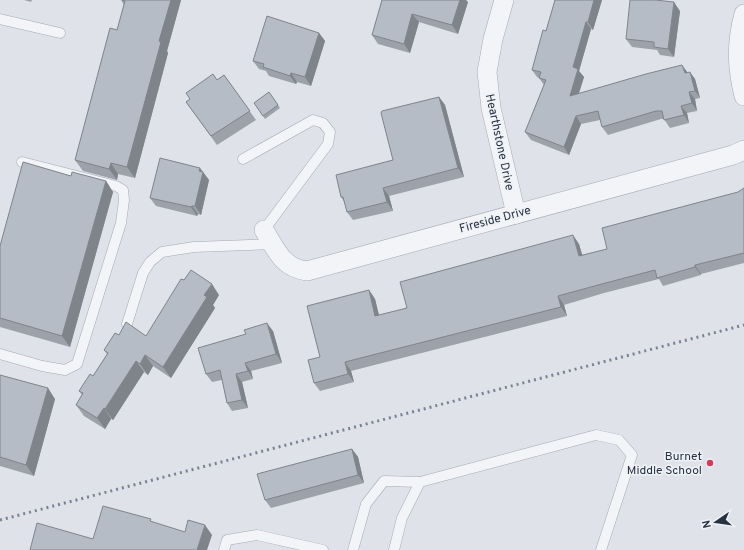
<svg xmlns="http://www.w3.org/2000/svg" width="744" height="550" font-family="Overpass,sans-serif">
  <rect width="100%" height="100%" fill="#dfe3e9"/>
  <g fill="none" stroke-linecap="round" stroke-linejoin="round">
    <g stroke="#a4aab3" stroke-width="11">
      <g id="lane">
        <polyline points="0,19 60,33"/>
        <polyline points="243,159 313,120 323,123 330,132 328,144 264,230"/>
        <polyline points="127,324 143,273 150,262 162,252 194,247 274,244"/>
        <polyline points="0,354 42,366 65,370 77,364 121,223 124,200 123,190 116,186 22,162"/>
        <polyline points="224,550 227,540 257,535 323,550"/>
        <polyline points="353,550 366,504 384,481 420,482"/>
        <polyline points="394,550 402,518 420,482 596,435 619,440 632,455 601,550"/>
      </g>
    </g>
    <g stroke="#a4aab3" stroke-width="20">
      <g id="street">
        <polyline points="504,0 493,39 487,72 491,108 516,214"/>
        <path d="M744 14C736 43 737 68 744 96"/>
        <path d="M264 230C276 249 282 268 307 271L733 155 744 150"/>
      </g>
    </g>
    <use href="#lane" stroke="#f2f4f7" stroke-width="10"/>
    <use href="#street" stroke="#f2f4f7" stroke-width="19"/>
    <polyline stroke="#788293" stroke-width="3" stroke-dasharray="2 4" stroke-linecap="butt" points="0,520 744,325"/>
  </g>
  <g fill="#9da2aa">
    <polygon points="24,0 32,0 31,2"/>
    <polygon points="121,0 181,0 167,51 168,53 135,178 118,174 117,180 83,171 75,160 117,30 124,5"/>
    <polygon points="382,0 468,2 458,34 419,22 410,53 378,44 372,35"/>
    <polygon points="555,0 602,0 593,30 591,29 579,71 584,77 579,94 687,72 695,79 700,98 695,99 697,111 687,113 689,123 670,128 664,119 661,119 608,135 602,127 600,120 581,124 569,155 531,140 525,132 544,85 539,78 537,77 532,70 546,31"/>
    <polygon points="680,11 674,57 660,55 657,50 632,47 626,39"/>
    <polygon points="319,33 325,41 311,86 297,82 296,84 269,76 266,71 259,69 253,61"/>
    <polygon points="224,75 256,120 217,145 186,102"/>
    <polygon points="269,92 280,108 265,119 254,103"/>
    <polygon points="439,97 445,105 464,177 389,196 393,211 353,220 347,212 345,203 341,197 393,160"/>
    <polygon points="202,171 209,180 201,215 198,214 197,216 156,206 150,198"/>
    <polygon points="71,176 106,181 113,192 70,347 0,327 0,246"/>
    <polygon points="744,188 744,263 701,274 701,275 663,286 659,279 604,293 564,305 567,316 351,371 354,382 320,391 314,383 320,357 369,290 375,299 379,315 407,308 579,244 582,255 607,249 738,192"/>
    <polygon points="219,295 213,305 215,308 171,378 153,366 148,375 144,372 113,420 111,419 105,429 84,416 76,405 82,395 79,391 93,376 107,354 104,350 119,335 146,336"/>
    <polygon points="273,331 282,363 251,371 253,379 242,382 248,408 232,411 227,403 222,380 212,382 206,374"/>
    <polygon points="0,375 55,399 34,476 0,466"/>
    <polygon points="352,449 358,457 364,483 271,508 265,500"/>
  </g>
  <g fill="#7f848b">
    <polygon points="171,0 181,0 167,51 168,53 135,178 127,167 159,41"/>
    <polygon points="460,0 466,0 468,2 458,34 452,25"/>
    <polygon points="594,0 602,0 593,30 588,22"/>
    <polygon points="674,2 680,11 674,57 668,49"/>
    <polygon points="412,14 419,22 410,53 404,44"/>
    <polygon points="586,22 591,29 579,71 584,77 575,104 570,96 573,67"/>
    <polygon points="319,33 325,41 311,86 305,77"/>
    <polygon points="682,65 688,73 685,73"/>
    <polygon points="690,72 695,79 700,98 695,91"/>
    <polygon points="291,73 297,82 296,84 290,76"/>
    <polygon points="689,92 695,99 697,111 692,103"/>
    <polygon points="439,97 445,105 464,177 458,168"/>
    <polygon points="681,106 687,113 689,123 684,115"/>
    <polygon points="576,116 581,124 569,155 564,147"/>
    <polygon points="111,163 118,174 117,180 109,169"/>
    <polygon points="200,168 209,180 201,215 195,206"/>
    <polygon points="106,181 113,192 70,347 62,336"/>
    <polygon points="383,188 389,196 393,211 387,202"/>
    <polygon points="192,206 198,214 197,216 191,207"/>
    <polygon points="573,235 579,244 585,264 579,256"/>
    <polygon points="695,265 701,274 701,275 695,267"/>
    <polygon points="212,284 219,295 213,305 215,308 171,378 163,367 204,295"/>
    <polygon points="369,290 375,299 381,324 375,316"/>
    <polygon points="558,296 564,305 567,316 561,307"/>
    <polygon points="267,323 273,331 282,363 276,354"/>
    <polygon points="145,355 153,366 148,375 140,364"/>
    <polygon points="136,361 144,372 113,420 105,409"/>
    <polygon points="345,362 351,371 354,382 348,374"/>
    <polygon points="245,363 251,371 253,379 248,371"/>
    <polygon points="236,374 242,382 248,408 242,400"/>
    <polygon points="48,388 55,399 34,476 26,465"/>
    <polygon points="104,408 111,419 105,429 97,418"/>
    <polygon points="352,449 358,457 364,483 358,475"/>
    <polygon points="205,525 212,535 207,550 197,550"/>
  </g>
  <g fill="#b6bcc6" stroke="#7f848b">
    <polygon points="122,0 171,0 159,41 161,42 127,167 111,163 109,169 75,160 110,28 117,30 125,1"/>
    <polygon points="382,0 460,0 452,25 412,14 404,44 372,35"/>
    <polygon points="555,0 594,0 588,22 586,22 573,67 578,69 570,96 646,74 682,65 685,73 690,72 695,91 689,92 692,103 681,106 684,115 664,120 662,111 656,111 602,127 598,111 576,116 564,147 525,132 546,80 539,78 541,72 532,70 543,30 546,31"/>
    <polygon points="630,0 655,0 674,2 668,49 654,47 654,42 626,39"/>
    <polygon points="267,16 319,33 305,77 291,73 290,76 263,67 264,64 253,61"/>
    <polygon points="213,74 217,80 224,75 250,111 211,136 186,102 190,99 186,93"/>
    <polygon points="269,92 278,105 263,116 254,103"/>
    <polygon points="439,97 458,168 383,188 387,202 347,212 343,197 341,197 336,175 393,160 381,113 382,111"/>
    <polygon points="160,158 200,168 199,171 203,172 195,206 192,206 191,207 150,198"/>
    <polygon points="23,162 71,176 72,172 106,181 62,336 0,318 0,246"/>
    <polygon points="744,188 744,253 695,265 695,267 657,278 655,270 598,285 558,296 561,307 345,362 348,374 314,383 308,360 320,357 307,306 369,290 375,316 407,308 400,282 573,235 579,256 607,249 602,228 738,192"/>
    <polygon points="191,270 212,284 204,295 207,297 163,367 145,355 140,364 136,361 105,409 104,408 97,418 76,405 83,393 79,391 90,374 93,376 108,353 104,350 115,333 119,335 126,322 146,336 181,279 184,280"/>
    <polygon points="267,323 276,354 245,363 248,371 236,374 242,400 227,403 220,370 206,374 198,348 246,334 244,330"/>
    <polygon points="0,375 48,388 26,465 0,457"/>
    <polygon points="352,449 358,475 265,500 257,474"/>
    <polygon points="103,506 151,519 150,521 185,532 188,520 205,525 197,550 30,550 37,523 93,539"/>
  </g>
  <circle fill="#d33e56" stroke="#eef2f6" stroke-width="1.5" cx="710" cy="463" r="4"/>
  <g text-anchor="middle" stroke-width="3" stroke-linejoin="round" paint-order="stroke">
    <g font-size="12" fill="#273141" stroke="#eef2f6">
      <text transform="translate(500 142) rotate(78)" y="4">Hearthstone Drive</text>
      <text transform="translate(495 219) rotate(-15)" y="4">Fireside Drive</text>
    </g>
    <g font-size="12" fill="#273141" stroke="#eef2f6" text-anchor="end">
      <text x="702" y="460">Burnet<tspan x="702" dy="14">Middle School</tspan></text>
    </g>
  </g>
  <g transform="translate(716 522) rotate(257)" stroke="#eef2f6" stroke-width="3" paint-order="stroke">
  <path d="M0-3L7 15L0 10L-7 15Z" fill="#273141"/>
  <text y="-6" font-size="11" font-weight="bold" text-anchor="middle" fill="#273141">N</text>
  </g>
</svg>
